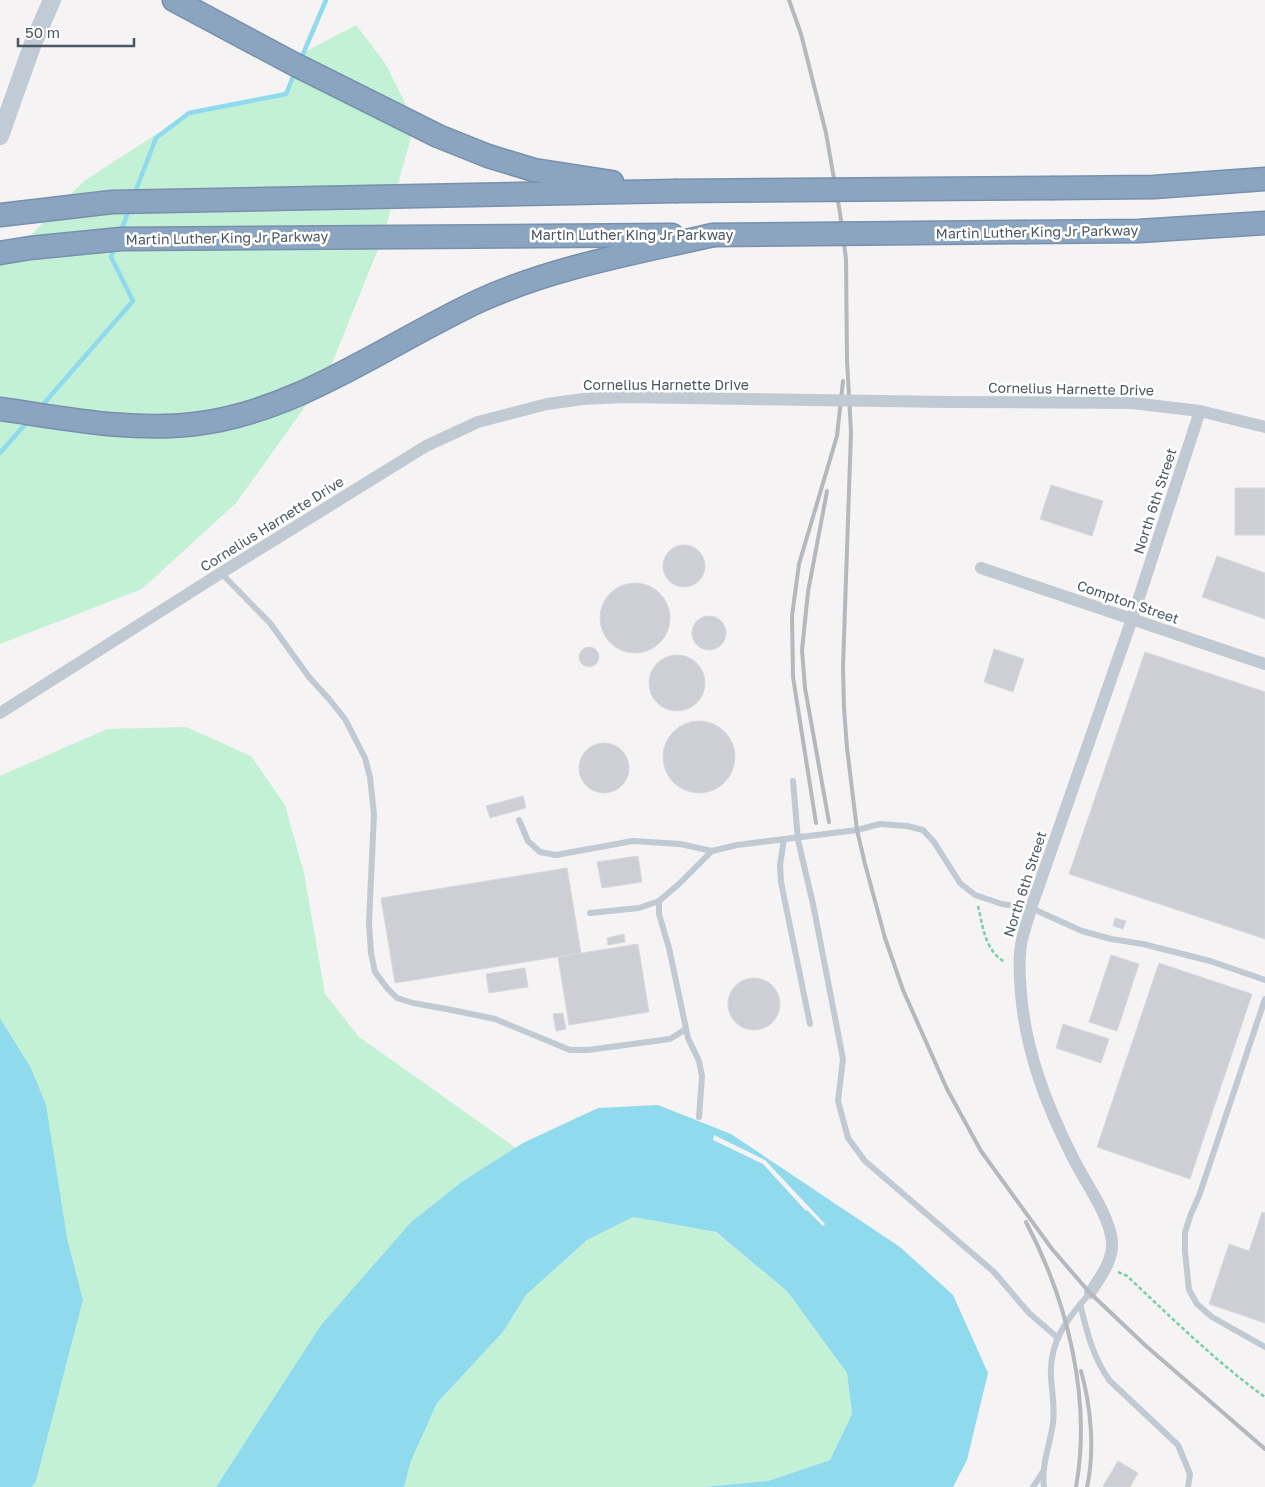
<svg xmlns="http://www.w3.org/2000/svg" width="1265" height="1487" font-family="'Golos Text',sans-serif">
  <rect width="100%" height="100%" fill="#f5f3f3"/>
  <g fill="#c3f1d5">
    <polygon points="356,25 385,63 415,123 384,234 327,376 236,503 142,589 0,644 0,251 27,239 84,181 189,113 286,94 303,53"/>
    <polygon points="186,727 251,756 285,805 304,873 325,994 359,1037 516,1148 463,1181 411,1222 321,1325 216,1487 32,1487 36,1481 83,1300 67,1238 31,1068 0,1018 0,776 107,729"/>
    <polygon points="633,1217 715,1232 787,1291 847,1373 852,1414 830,1460 768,1481 703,1487 404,1487 411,1461 437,1403 503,1332 526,1295 587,1240"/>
  </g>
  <g fill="#90daee">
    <polygon points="0,1018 31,1068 46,1105 67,1238 83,1300 36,1481 32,1487 0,1487"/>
    <polygon points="658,1105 731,1134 900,1247 953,1295 988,1373 967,1460 953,1487 703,1487 768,1481 830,1460 852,1414 847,1373 787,1291 716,1232 633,1217 587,1240 526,1295 503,1332 437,1403 411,1461 404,1487 216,1487 321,1325 411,1222 463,1181 523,1143 598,1108"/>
  </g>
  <polygon fill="#f5f3f3" points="714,1135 765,1160 825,1224 823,1226 807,1210 806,1211 763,1164 713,1140"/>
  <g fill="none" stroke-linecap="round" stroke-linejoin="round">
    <g stroke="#90daee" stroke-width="4.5">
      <polyline points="300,61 326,0"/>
      <polyline points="134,195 156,138 189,113 286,94 295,72"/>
      <polyline points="120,233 129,210"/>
      <polyline points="40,408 133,301 111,257 115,247"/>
      <polyline points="0,453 28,421"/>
    </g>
  </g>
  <g fill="#cdcfd5" stroke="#d7d9de">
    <polygon points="1051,485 1103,501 1092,536 1040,519"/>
    <rect x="1235" y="488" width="30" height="47"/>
    <circle cx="684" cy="566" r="21"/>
    <polygon points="1217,556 1265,573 1265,619 1202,597"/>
    <circle cx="635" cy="618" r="35"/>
    <circle cx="709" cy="633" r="17"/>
    <circle cx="589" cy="657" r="10"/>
    <polygon points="994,649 1024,659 1013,692 984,682"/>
    <polygon points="1145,652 1265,692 1265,939 1069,874"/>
    <circle cx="677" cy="683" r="28"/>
    <circle cx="699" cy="757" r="36"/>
    <circle cx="604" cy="768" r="25"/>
    <polygon points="523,796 526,808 490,818 486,806"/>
    <polygon points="638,856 642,882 602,888 597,862"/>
    <polygon points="567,868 581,953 395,983 381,898"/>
    <polygon points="1115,918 1126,921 1123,929 1113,926"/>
    <polygon points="624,934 625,942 608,945 607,938"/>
    <polygon points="638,944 649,1012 569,1025 558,957"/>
    <polygon points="1111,955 1139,964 1117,1031 1089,1022"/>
    <polygon points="1159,963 1252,994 1190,1179 1097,1147"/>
    <polygon points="525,968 528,987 489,993 486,974"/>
    <circle cx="754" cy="1004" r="26"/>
    <polygon points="563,1013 566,1029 556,1031 553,1014"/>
    <polygon points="1063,1024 1109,1039 1101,1063 1056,1048"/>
    <polygon points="1262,1212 1265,1213 1265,1323 1209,1304 1229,1244 1249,1251"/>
    <polygon points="1118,1461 1138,1473 1130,1487 1105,1487 1103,1486"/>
  </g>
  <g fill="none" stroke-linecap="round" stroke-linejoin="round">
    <g stroke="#7690ad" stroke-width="25">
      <g id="highway">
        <polyline points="174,0 294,64 438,136 488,156 534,170 612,182"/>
        <polyline points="1054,188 1154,187 1265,179"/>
        <polyline points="0,215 112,202 675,191"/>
        <polyline points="1026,232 1139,231 1265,223"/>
        <polyline points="0,253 30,248 121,239 672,235"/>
        <path d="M0 409C64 418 130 432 195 424 298 412 388 343 481 300 554 267 635 253 713 235"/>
      </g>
    </g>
    <g stroke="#7ad0a6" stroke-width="2.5" stroke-dasharray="4 2.5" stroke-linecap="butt">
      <path d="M978 906C983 927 985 951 1005 962"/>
      <path d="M1118 1272 1127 1276C1172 1318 1215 1361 1265 1397"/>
    </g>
    <g stroke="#c1cad2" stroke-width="6">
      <polyline points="221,573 270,623 309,677 329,699 345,719 365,758 370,777 374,814 369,923 371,953 375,972 387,988 397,998 413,1003 452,1010 495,1019 570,1050 588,1050 670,1039 686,1029"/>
      <polyline points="793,781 798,840 813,904 843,1059 838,1101 848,1138 865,1161 994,1272 1029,1313 1058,1338"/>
      <polyline points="519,820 528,841 540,852 556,855 633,841 680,844 712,851"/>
      <polyline points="784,839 780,865 781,882 810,1024"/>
      <polyline points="659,901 659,914 669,948 688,1038 699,1061 702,1076 699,1117"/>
      <polyline points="590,913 639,908 659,901 680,883 712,851 737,845 857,830 880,824 907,826 923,830 934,842 960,883 975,895 1002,904 1031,908 1082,931 1111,939 1143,944 1210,961 1265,980"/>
      <polyline points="1265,999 1199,1196 1191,1214 1185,1232 1185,1251 1189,1290 1197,1304 1212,1317 1265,1347"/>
      <path d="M1080 1304C1087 1332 1093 1358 1110 1381L1178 1445 1190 1474 1188 1487"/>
      <polyline points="1033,1487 1042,1473"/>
      <path d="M1044 1487C1041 1465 1050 1445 1053 1423 1055 1409 1052 1392 1051 1377 1049 1341 1067 1319 1090 1293"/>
    </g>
    <g stroke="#c1cad2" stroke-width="12">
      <polyline points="950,402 1132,403 1200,411 1265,427"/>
      <polyline points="981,568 1265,664"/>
      <polyline points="0,713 224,571 426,446 478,422 547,404 583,399 624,397 812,400"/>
      <path d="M1090 1293C1100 1277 1113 1262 1112 1242 1110 1215 1084 1181 1072 1156 1046 1104 1026 1052 1021 994 1020 977 1018 961 1021 945 1023 932 1028 920 1031 908L1132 619 1200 411"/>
    </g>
    <polyline stroke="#c1cbd6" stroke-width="18" points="0,136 32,46 52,0"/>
    <use href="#highway" stroke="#8ba5c1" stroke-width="22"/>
    <g stroke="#b5b8bd" stroke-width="4">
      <polyline points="789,0 801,34 826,133 840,213 846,259 847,360 851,432 843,667 844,708 847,748 857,830 865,864 885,938 903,990 947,1089 981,1151 1052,1249 1090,1293 1146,1346 1265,1449"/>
      <polyline points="827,491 808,592 802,650 805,688 829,822"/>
      <polyline points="816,823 793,677 792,616 799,564 837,436 843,381"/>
      <path d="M1026 1222C1067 1300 1092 1398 1076 1487"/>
      <path d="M1081 1371C1091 1406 1095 1451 1087 1487"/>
    </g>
    <g stroke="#7690ad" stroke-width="25" stroke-linecap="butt">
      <g id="highway-bridge">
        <polyline points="675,191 1054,188"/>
        <polyline points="713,235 1026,232"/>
      </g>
    </g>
    <polyline stroke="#c1cad2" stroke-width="12" points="812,400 950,402"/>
    <use href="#highway-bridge" stroke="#8ba5c1" stroke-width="22"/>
  </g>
  <g text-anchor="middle" stroke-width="5" stroke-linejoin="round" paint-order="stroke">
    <g font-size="14" fill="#4a5661" stroke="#fff">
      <text transform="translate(1037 232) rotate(-1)" y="5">Martin Luther King Jr Parkway</text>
      <text x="632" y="240">Martin Luther King Jr Parkway</text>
      <text transform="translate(227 238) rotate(-1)" y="5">Martin Luther King Jr Parkway</text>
      <text x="666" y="390">Cornelius Harnette Drive</text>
      <text transform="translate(1071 389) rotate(1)" y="5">Cornelius Harnette Drive</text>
      <text transform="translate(1155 501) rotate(-72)" y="5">North 6th Street</text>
      <text transform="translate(272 524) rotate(-32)" y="5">Cornelius Harnette Drive</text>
      <text transform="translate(1128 602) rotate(19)" y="5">Compton Street</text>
      <text transform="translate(1025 884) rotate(-72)" y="5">North 6th Street</text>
    </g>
  </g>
  <path d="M18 38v8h116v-8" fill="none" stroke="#4a5661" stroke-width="2.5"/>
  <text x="25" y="38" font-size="15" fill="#4a5661" stroke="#ffffff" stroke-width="4" paint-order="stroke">50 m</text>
</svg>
